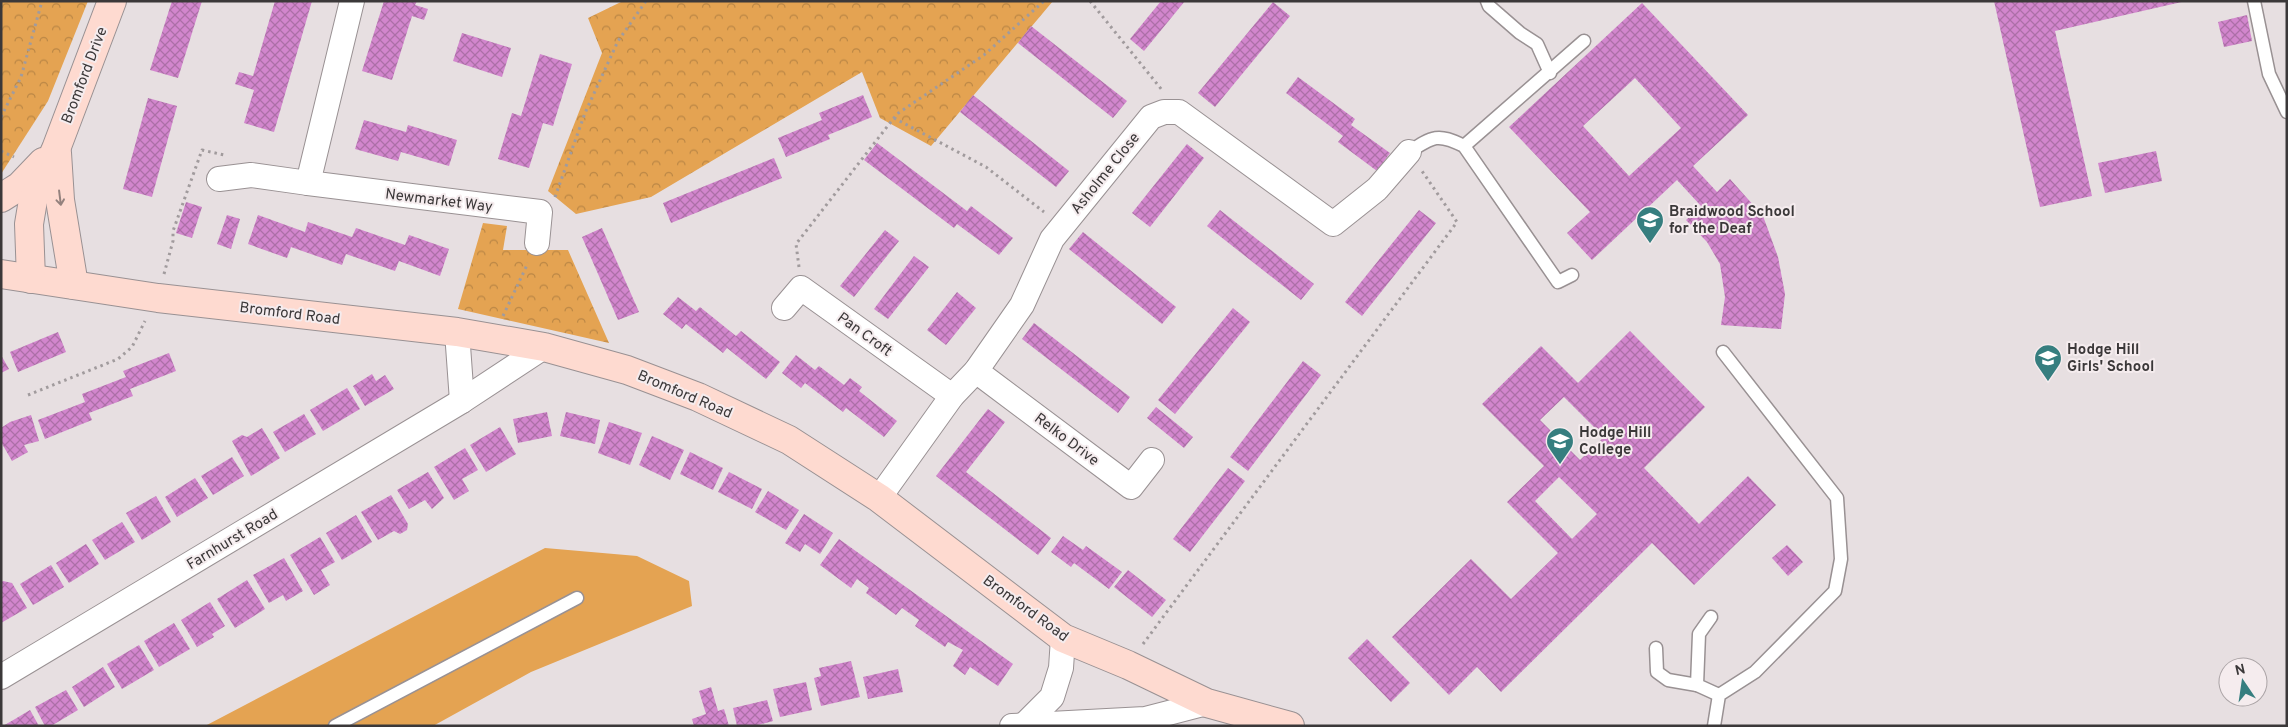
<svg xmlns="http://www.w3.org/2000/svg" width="2288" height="727" font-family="Overpass,sans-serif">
  <defs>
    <pattern id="park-crowns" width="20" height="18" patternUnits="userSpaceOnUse" patternTransform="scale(1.25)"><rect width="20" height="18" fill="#e4a352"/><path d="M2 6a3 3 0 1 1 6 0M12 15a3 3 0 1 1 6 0" fill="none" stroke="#ba8645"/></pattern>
    <pattern id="building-cross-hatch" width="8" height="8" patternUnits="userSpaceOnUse" patternTransform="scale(1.25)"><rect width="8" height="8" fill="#d286cd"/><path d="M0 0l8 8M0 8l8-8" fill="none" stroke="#ac6fa7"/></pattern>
  </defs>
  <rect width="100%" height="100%" fill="#e7dfe1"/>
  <polygon fill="#e4a352" points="545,548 637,556 689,581 692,606 531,672 433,726 205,726"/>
  <g fill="url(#park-crowns)">
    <polygon points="1,1 88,1 48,101 1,174"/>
    <polygon points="623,1 1053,1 931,146 880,118 862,72 651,197 576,214 548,191 602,53 588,18"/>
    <polygon points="483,223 507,226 503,250 568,250 609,343 458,309"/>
  </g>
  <g fill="url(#building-cross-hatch)" fill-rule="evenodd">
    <polygon points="172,1 202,1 178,78 150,70"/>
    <polygon points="275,1 312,1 274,132 244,123 254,90 235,84 239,72 253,76"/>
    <polygon points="384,1 417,1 415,5 428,9 424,20 412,16 392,80 362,71"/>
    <polygon points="1161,1 1185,1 1144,51 1130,39"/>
    <polygon points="1994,1 2186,1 2055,31 2092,196 2040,207"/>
    <polygon points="1273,2 1290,16 1215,107 1198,93"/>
    <path d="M1642 3 1748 115 1693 166 1717 192 1730 179 1763 216 1778 257 1785 294 1781 329 1721 325 1725 297 1720 264 1707 242 1686 220 1701 206 1677 180 1592 260 1567 233 1590 212 1509 127ZM1635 78 1681 128 1629 176 1583 126Z"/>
    <polygon points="2247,15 2252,41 2224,47 2218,22"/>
    <polygon points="1031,26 1127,101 1113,118 1018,43"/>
    <polygon points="462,33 511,48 502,77 453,61"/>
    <polygon points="540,54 572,64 553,126 543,123 529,168 498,159 512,113 521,116"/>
    <polygon points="1298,77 1355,119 1351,125 1390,153 1377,171 1338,142 1343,136 1286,93"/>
    <polygon points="863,95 872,117 828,135 830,139 786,157 778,138 822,120 819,113"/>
    <polygon points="973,95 1069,171 1056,187 960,112"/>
    <polygon points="148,98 177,106 152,197 123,189"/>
    <polygon points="364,120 406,132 408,125 457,140 449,166 401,152 398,161 355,149"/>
    <polygon points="877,143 967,211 971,206 1013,238 999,255 957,224 954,228 864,160"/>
    <polygon points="1187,144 1204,158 1150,227 1132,213"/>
    <polygon points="2156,151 2162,181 2105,193 2098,163"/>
    <polygon points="774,158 782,178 671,223 663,203"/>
    <polygon points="186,202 202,207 192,238 176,233"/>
    <polygon points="1220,210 1314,284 1301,300 1207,226"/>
    <polygon points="1419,210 1436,223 1362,316 1345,302"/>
    <polygon points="227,215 240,219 231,249 217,244"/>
    <polygon points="258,215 305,232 308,222 352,237 356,228 405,245 409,235 449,249 440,276 399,261 395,271 346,254 342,265 291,247 287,258 248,244"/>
    <polygon points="602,228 639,312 618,320 582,237"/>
    <polygon points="885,230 899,241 854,297 840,286"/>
    <polygon points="1083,232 1176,307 1162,324 1069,249"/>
    <polygon points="914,256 929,267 888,319 874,309"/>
    <polygon points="957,292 976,308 946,345 927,330"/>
    <polygon points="678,297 696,311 700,307 736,336 741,331 780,362 766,379 727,348 723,353 686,324 682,329 663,314"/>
    <polygon points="1233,308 1250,322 1175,414 1158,400"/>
    <polygon points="1034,323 1130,397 1118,413 1022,339"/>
    <path d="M1630 331 1705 407 1644 468 1699 524 1748 476 1776 505 1694 585 1652 543 1501 692 1477 667 1449 695 1392 637 1471 559 1511 599 1558 553 1507 502 1544 466 1482 404 1541 346 1578 383ZM1564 397 1604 437 1580 460 1540 420ZM1559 477 1597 514 1572 539 1535 501Z"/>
    <polygon points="58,332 66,352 18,372 10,352"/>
    <polygon points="169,353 176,371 130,389 133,396 89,413 92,420 45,439 38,420 85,402 82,394 126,377 123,371"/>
    <polygon points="1,355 9,369 1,373"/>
    <polygon points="796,355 815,370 819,366 844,385 850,378 862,387 859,391 897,421 884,437 846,408 843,412 805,383 801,388 782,373"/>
    <polygon points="1303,361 1321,375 1248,471 1230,457"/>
    <polygon points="372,374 376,381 385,375 394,389 365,406 353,386"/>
    <polygon points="347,388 360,409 323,431 310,410"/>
    <polygon points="1156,407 1193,437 1184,448 1147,418"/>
    <polygon points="988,409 1005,422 966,472 1051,538 1038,555 936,476"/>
    <polygon points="547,412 552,436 518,443 513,419"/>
    <polygon points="566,412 600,420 595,444 560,436"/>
    <polygon points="304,414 316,434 285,452 273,432"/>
    <polygon points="31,415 39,441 24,445 28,452 12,461 1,442 1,428 10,422"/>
    <polygon points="609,422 642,433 630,465 598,453"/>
    <polygon points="500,427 516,454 486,472 470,445"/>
    <polygon points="262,428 280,458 251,476 232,441 242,435 247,437"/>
    <polygon points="652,436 684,450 670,480 639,465"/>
    <polygon points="465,448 478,470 462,479 469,491 454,500 434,467"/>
    <polygon points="690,452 723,468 713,490 680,474"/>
    <polygon points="232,457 244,476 213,495 201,476"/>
    <polygon points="1228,468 1245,481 1190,552 1173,539"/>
    <polygon points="428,472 444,498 432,509 425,500 409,509 397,490"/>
    <polygon points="729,472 762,489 752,509 718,492"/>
    <polygon points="195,478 208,498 177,517 165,497"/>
    <polygon points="768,491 799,510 786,530 755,512"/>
    <polygon points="391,495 408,524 407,530 400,534 394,531 378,540 361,512"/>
    <polygon points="156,496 171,522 142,540 126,513"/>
    <polygon points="804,514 833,533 820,554 805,544 800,552 785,543"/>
    <polygon points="356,515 372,542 342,560 326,533"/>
    <polygon points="122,522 135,542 105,560 92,540"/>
    <polygon points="1063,536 1083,550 1086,546 1122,572 1109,589 1074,563 1071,567 1051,552"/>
    <polygon points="320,537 335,562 321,570 330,585 314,595 290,555"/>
    <polygon points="839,539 1013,664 998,686 970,667 965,675 953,666 963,650 948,642 945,647 915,626 919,620 902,608 896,615 866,593 869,588 857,579 851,588 820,565"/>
    <polygon points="86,544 99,564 69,583 56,563"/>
    <polygon points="1787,545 1803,562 1788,576 1772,558"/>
    <polygon points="284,558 303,591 286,601 283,595 269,603 253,575"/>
    <polygon points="51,565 64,587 33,605 20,584"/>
    <polygon points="1128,570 1166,600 1152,617 1114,587"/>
    <polygon points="247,580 265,609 235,628 217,599"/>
    <polygon points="3,581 12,583 27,608 1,623 1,582"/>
    <polygon points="210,602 225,626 212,634 214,637 197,647 181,620"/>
    <polygon points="174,623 190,649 159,667 144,641"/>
    <polygon points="1367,639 1410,683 1391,702 1348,658"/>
    <polygon points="139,645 154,670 122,689 107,664"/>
    <polygon points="851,661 860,697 821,706 814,678 821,676 819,668"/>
    <polygon points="103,667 115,687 84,707 72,687"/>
    <polygon points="898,669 903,692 868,699 863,677"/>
    <polygon points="806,682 812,710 780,717 773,689"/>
    <polygon points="711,687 718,711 724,709 729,726 694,726 692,719 706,714 699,691"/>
    <polygon points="66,690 78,710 51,726 45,726 35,707"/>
    <polygon points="767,700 773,721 754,726 737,726 733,708"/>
    <polygon points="30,710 39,726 3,726 15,719"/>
  </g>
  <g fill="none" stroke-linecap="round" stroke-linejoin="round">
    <g stroke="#999193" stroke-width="15">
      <g id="lane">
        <polyline points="1487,1 1489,6 1520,33 1537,44 1550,73"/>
        <polyline points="2254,1 2269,74 2287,112"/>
        <polyline points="1464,146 1584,41"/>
        <path d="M1409 152C1433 136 1438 133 1464 146L1558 282 1572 275"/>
        <polyline points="1711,617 1699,634 1697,685 1719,695"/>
        <polyline points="1656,648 1657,672 1668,680 1697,685"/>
        <polyline points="335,726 577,598"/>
        <polyline points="1714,726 1719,695 1755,672 1835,591 1841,559 1837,498 1723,352"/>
      </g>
    </g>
    <g stroke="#999193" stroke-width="26">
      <g id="street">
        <polyline points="352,1 308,183 540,212 537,243"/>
        <polyline points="219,179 251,175 308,183"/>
        <polyline points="784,308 801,288 952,396"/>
        <polyline points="457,332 462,401"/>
        <polyline points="976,371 1131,487 1152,460"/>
        <polyline points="879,498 952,396 976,371 1022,305 1052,239 1151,117 1164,112 1179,112 1333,224 1377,189 1409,152"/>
        <polyline points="1,677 462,401 544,347"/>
        <polyline points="1025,724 1052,697 1061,668 1063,638"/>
        <polyline points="1012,726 1145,719 1207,703"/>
      </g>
    </g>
    <g stroke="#999193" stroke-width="30">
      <g id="secondary">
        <polyline points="57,153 60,200 74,285"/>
        <polyline points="1,198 20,186 43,162"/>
        <polyline points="1,274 158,298 457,332 544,347 627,370 698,397 789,440 879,498 1063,638 1128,665 1207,703 1290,726"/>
        <polyline points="31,279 29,224 33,200 56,149 112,1"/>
      </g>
    </g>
    <g stroke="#a19b9d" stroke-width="3" stroke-dasharray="2.5 4" stroke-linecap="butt">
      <polyline points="1090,1 1162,90"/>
      <polyline points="1,117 21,77 42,1"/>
      <polyline points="894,118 986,167 1044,212"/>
      <polyline points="1,151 14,157"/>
      <polyline points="555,197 585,113 618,41 646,1"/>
      <polyline points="799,267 796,244 897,114 984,55 1044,1"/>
      <polyline points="164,274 173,241 173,231 202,150 224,155"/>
      <polyline points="503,316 528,263"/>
      <polyline points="28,395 118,359 132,347 145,321"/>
      <polyline points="1143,644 1457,222 1422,171"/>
    </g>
    <use href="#lane" stroke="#fff" stroke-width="12"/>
    <use href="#street" stroke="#fff" stroke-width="24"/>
    <use href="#secondary" stroke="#fedad0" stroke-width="28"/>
  </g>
  <defs><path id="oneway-shaft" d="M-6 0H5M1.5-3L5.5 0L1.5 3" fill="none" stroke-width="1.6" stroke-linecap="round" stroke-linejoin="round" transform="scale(1.25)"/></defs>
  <use stroke="#93817d" href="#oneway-shaft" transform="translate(60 198) rotate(83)"/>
  <defs>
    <g id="school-pin" transform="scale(1.4375)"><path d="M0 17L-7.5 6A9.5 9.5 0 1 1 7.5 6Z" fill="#367e7f" stroke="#f5ecee"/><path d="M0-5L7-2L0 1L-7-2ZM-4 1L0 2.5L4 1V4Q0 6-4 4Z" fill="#fff"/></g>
  </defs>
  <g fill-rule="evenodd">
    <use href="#school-pin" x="1650" y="220"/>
    <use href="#school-pin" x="2048" y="358"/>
    <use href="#school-pin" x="1560" y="441"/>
  </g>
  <g text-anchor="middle" stroke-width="4" stroke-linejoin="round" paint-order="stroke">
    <g font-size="15" fill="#3b3839" stroke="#f5ecee">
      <text transform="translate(84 75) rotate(-69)" y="5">Bromford Drive</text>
      <text transform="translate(1105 173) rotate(-51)" y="5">Asholme Close</text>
      <text transform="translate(439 200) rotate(7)" y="5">Newmarket Way</text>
      <text transform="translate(290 313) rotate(7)" y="5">Bromford Road</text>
      <text transform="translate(865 334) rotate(36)" y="5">Pan Croft</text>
      <text transform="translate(685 394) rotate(23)" y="5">Bromford Road</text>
      <text transform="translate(1067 439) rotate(37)" y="5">Relko Drive</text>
      <text transform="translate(232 539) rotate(-31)" y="5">Farnhurst Road</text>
      <text transform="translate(1026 608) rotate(36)" y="5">Bromford Road</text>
    </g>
    <g font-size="15" font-weight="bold" fill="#3b3839" stroke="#f5ecee" text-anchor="start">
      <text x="1669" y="216">Braidwood School<tspan x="1669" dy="17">for the Deaf</tspan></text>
      <text x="2067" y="354">Hodge Hill<tspan x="2067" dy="17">Girls' School</tspan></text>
      <text x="1579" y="437">Hodge Hill<tspan x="1579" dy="17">College</tspan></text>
    </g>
  </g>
  <rect width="2288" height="727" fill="none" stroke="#3b3839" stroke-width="5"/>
  <g transform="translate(2243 682) rotate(347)"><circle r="24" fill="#f5ecee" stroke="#aba4a6"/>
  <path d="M0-4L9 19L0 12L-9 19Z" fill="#367e7f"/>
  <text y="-8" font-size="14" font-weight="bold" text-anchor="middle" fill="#3b3839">N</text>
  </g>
</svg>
